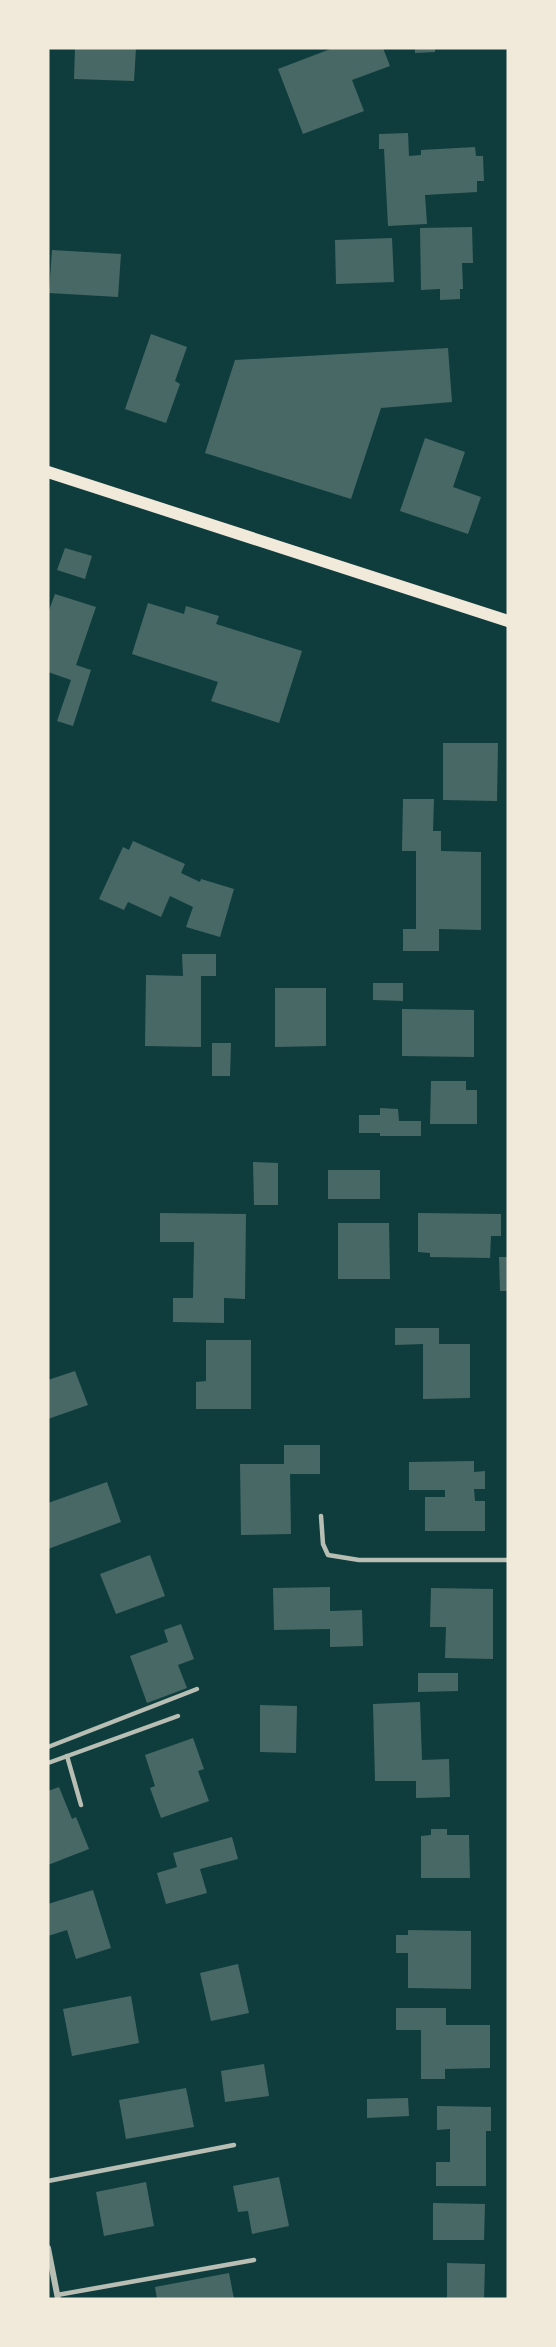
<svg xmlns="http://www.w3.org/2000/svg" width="556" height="2347" font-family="'Playfair Display',serif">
  <rect width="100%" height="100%" fill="#0f3d3e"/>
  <g fill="#486865">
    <polygon points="75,48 136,48 134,81 74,79"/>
    <polygon points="333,48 383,48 390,66 352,80 364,111 303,134 278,69"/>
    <polygon points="415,48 435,48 435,52 415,53"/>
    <polygon points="408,133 409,156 421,155 421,150 475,147 476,156 483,156 484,181 477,181 477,192 425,195 427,224 388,226 384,149 379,149 379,134"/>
    <polygon points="472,227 473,263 462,263 463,289 460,289 460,299 440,300 440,289 421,290 420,228"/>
    <polygon points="392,238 394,282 336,284 335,240"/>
    <polygon points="52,250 121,254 118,297 49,293"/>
    <polygon points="151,334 187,347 175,381 180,384 166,423 125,409"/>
    <polygon points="448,348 452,402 381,408 351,499 205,453 235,360"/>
    <polygon points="425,438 465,452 453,487 481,497 468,534 400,511"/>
    <polygon points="65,548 92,556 85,579 57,570"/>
    <polygon points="55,594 96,607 76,665 91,670 73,726 57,721 71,680 48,672 48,613"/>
    <polygon points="148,603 184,614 186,606 219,616 216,624 302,651 279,723 211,701 218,682 132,654"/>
    <polygon points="443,743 498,743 497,801 443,800"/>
    <polygon points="403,799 434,799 433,831 441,831 441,851 481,852 481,930 439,929 439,951 403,951 403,929 416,929 416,851 402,851"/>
    <polygon points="133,841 185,864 181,873 200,882 201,879 234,889 220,937 186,927 193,907 170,896 161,917 128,902 124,910 99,899 123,847 129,850"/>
    <polygon points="182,954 216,954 216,976 201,976 201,1047 145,1046 146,975 183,976"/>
    <polygon points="373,983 403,983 403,1001 373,1000"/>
    <polygon points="275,988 326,988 326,1046 275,1047"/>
    <polygon points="402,1009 474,1010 474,1057 402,1056"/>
    <polygon points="212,1043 231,1043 230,1076 212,1076"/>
    <polygon points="431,1081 466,1081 466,1090 477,1090 477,1124 430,1124"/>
    <polygon points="380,1108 398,1109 399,1121 421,1121 421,1136 380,1136 380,1133 359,1133 359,1115 380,1115"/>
    <polygon points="253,1162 278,1163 278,1205 254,1205"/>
    <rect x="328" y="1170" width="52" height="29"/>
    <polygon points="160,1213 246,1214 245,1299 224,1298 224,1323 173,1322 173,1298 193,1298 194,1242 160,1242"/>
    <polygon points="418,1213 501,1214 501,1236 491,1236 490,1258 430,1257 430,1253 418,1252"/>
    <polygon points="338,1223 389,1223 390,1279 338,1279"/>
    <polygon points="499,1257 508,1257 508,1291 500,1291"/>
    <polygon points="395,1328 439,1328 439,1344 470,1344 470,1398 423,1399 423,1344 395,1345"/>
    <polygon points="206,1340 251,1340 251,1409 196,1409 196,1382 206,1381"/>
    <polygon points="75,1371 88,1405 48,1419 48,1380"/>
    <polygon points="284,1445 320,1445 320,1474 290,1474 291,1534 241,1535 240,1464 284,1464"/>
    <polygon points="474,1461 474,1472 485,1471 485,1489 474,1489 475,1501 485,1501 485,1531 425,1531 425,1497 445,1497 445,1490 409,1490 409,1462"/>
    <polygon points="107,1482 121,1522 48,1549 48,1503"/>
    <polygon points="150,1555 165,1596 116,1614 100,1574"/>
    <polygon points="330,1587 330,1611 362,1610 363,1646 330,1647 330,1629 274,1630 273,1588"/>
    <polygon points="431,1588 493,1589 493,1659 445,1658 446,1627 430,1627"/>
    <polygon points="181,1624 194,1659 178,1665 187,1688 147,1703 130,1656 168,1642 164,1630"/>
    <polygon points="418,1673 458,1673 458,1691 418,1692"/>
    <polygon points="420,1702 422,1760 449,1759 450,1797 416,1798 416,1781 375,1781 373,1704"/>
    <polygon points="260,1705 297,1706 296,1753 260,1752"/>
    <polygon points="193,1738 204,1769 198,1771 209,1801 161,1818 150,1788 155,1786 145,1755"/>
    <polygon points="59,1787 72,1819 76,1817 89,1849 48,1865 48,1791"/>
    <polygon points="431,1829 447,1829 447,1835 469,1835 470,1878 421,1878 421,1836 431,1835"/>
    <polygon points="232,1837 238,1859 200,1869 207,1893 166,1904 157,1873 177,1867 173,1853"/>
    <polygon points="93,1890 111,1948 76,1959 67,1930 48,1936 48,1904"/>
    <polygon points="408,1930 471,1931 471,1989 408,1988 408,1953 396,1953 396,1935 408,1935"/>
    <polygon points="238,1964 249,2013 211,2021 200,1973"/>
    <polygon points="131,1996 139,2043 72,2056 63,2009"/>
    <polygon points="396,2008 446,2008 446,2025 490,2025 490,2068 445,2069 445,2079 421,2079 421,2030 396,2030"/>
    <polygon points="264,2064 269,2096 225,2102 221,2071"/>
    <polygon points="186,2088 194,2127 126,2139 119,2100"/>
    <polygon points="408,2098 409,2116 367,2118 367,2099"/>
    <polygon points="437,2106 491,2107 491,2131 486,2131 486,2186 436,2186 436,2162 450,2162 450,2129 437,2130"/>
    <polygon points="279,2177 289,2226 252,2234 248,2211 238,2212 233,2186"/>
    <polygon points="146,2182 154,2226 104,2236 96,2192"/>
    <polygon points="433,2203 485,2204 484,2240 433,2240"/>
    <polygon points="447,2263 485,2264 484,2299 447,2299"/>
    <polygon points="229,2273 234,2299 157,2299 155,2287"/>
  </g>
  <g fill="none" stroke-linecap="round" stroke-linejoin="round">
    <g stroke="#b8beb3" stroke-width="4.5">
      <polyline points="321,1516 323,1544 328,1555 359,1560 508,1560"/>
      <polyline points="48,1747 197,1689"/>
      <polyline points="67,1756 81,1805"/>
      <polyline points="48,1763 178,1716"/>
      <polyline points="48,2181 234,2145"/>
      <polyline points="57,2295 254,2260"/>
    </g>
    <polyline stroke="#b8beb3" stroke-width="6" points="48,2248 58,2299"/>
    <polyline stroke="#f1e9da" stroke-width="12" points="48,472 508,621"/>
  </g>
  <rect width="556" height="2347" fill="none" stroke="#f1e9da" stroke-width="99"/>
</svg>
